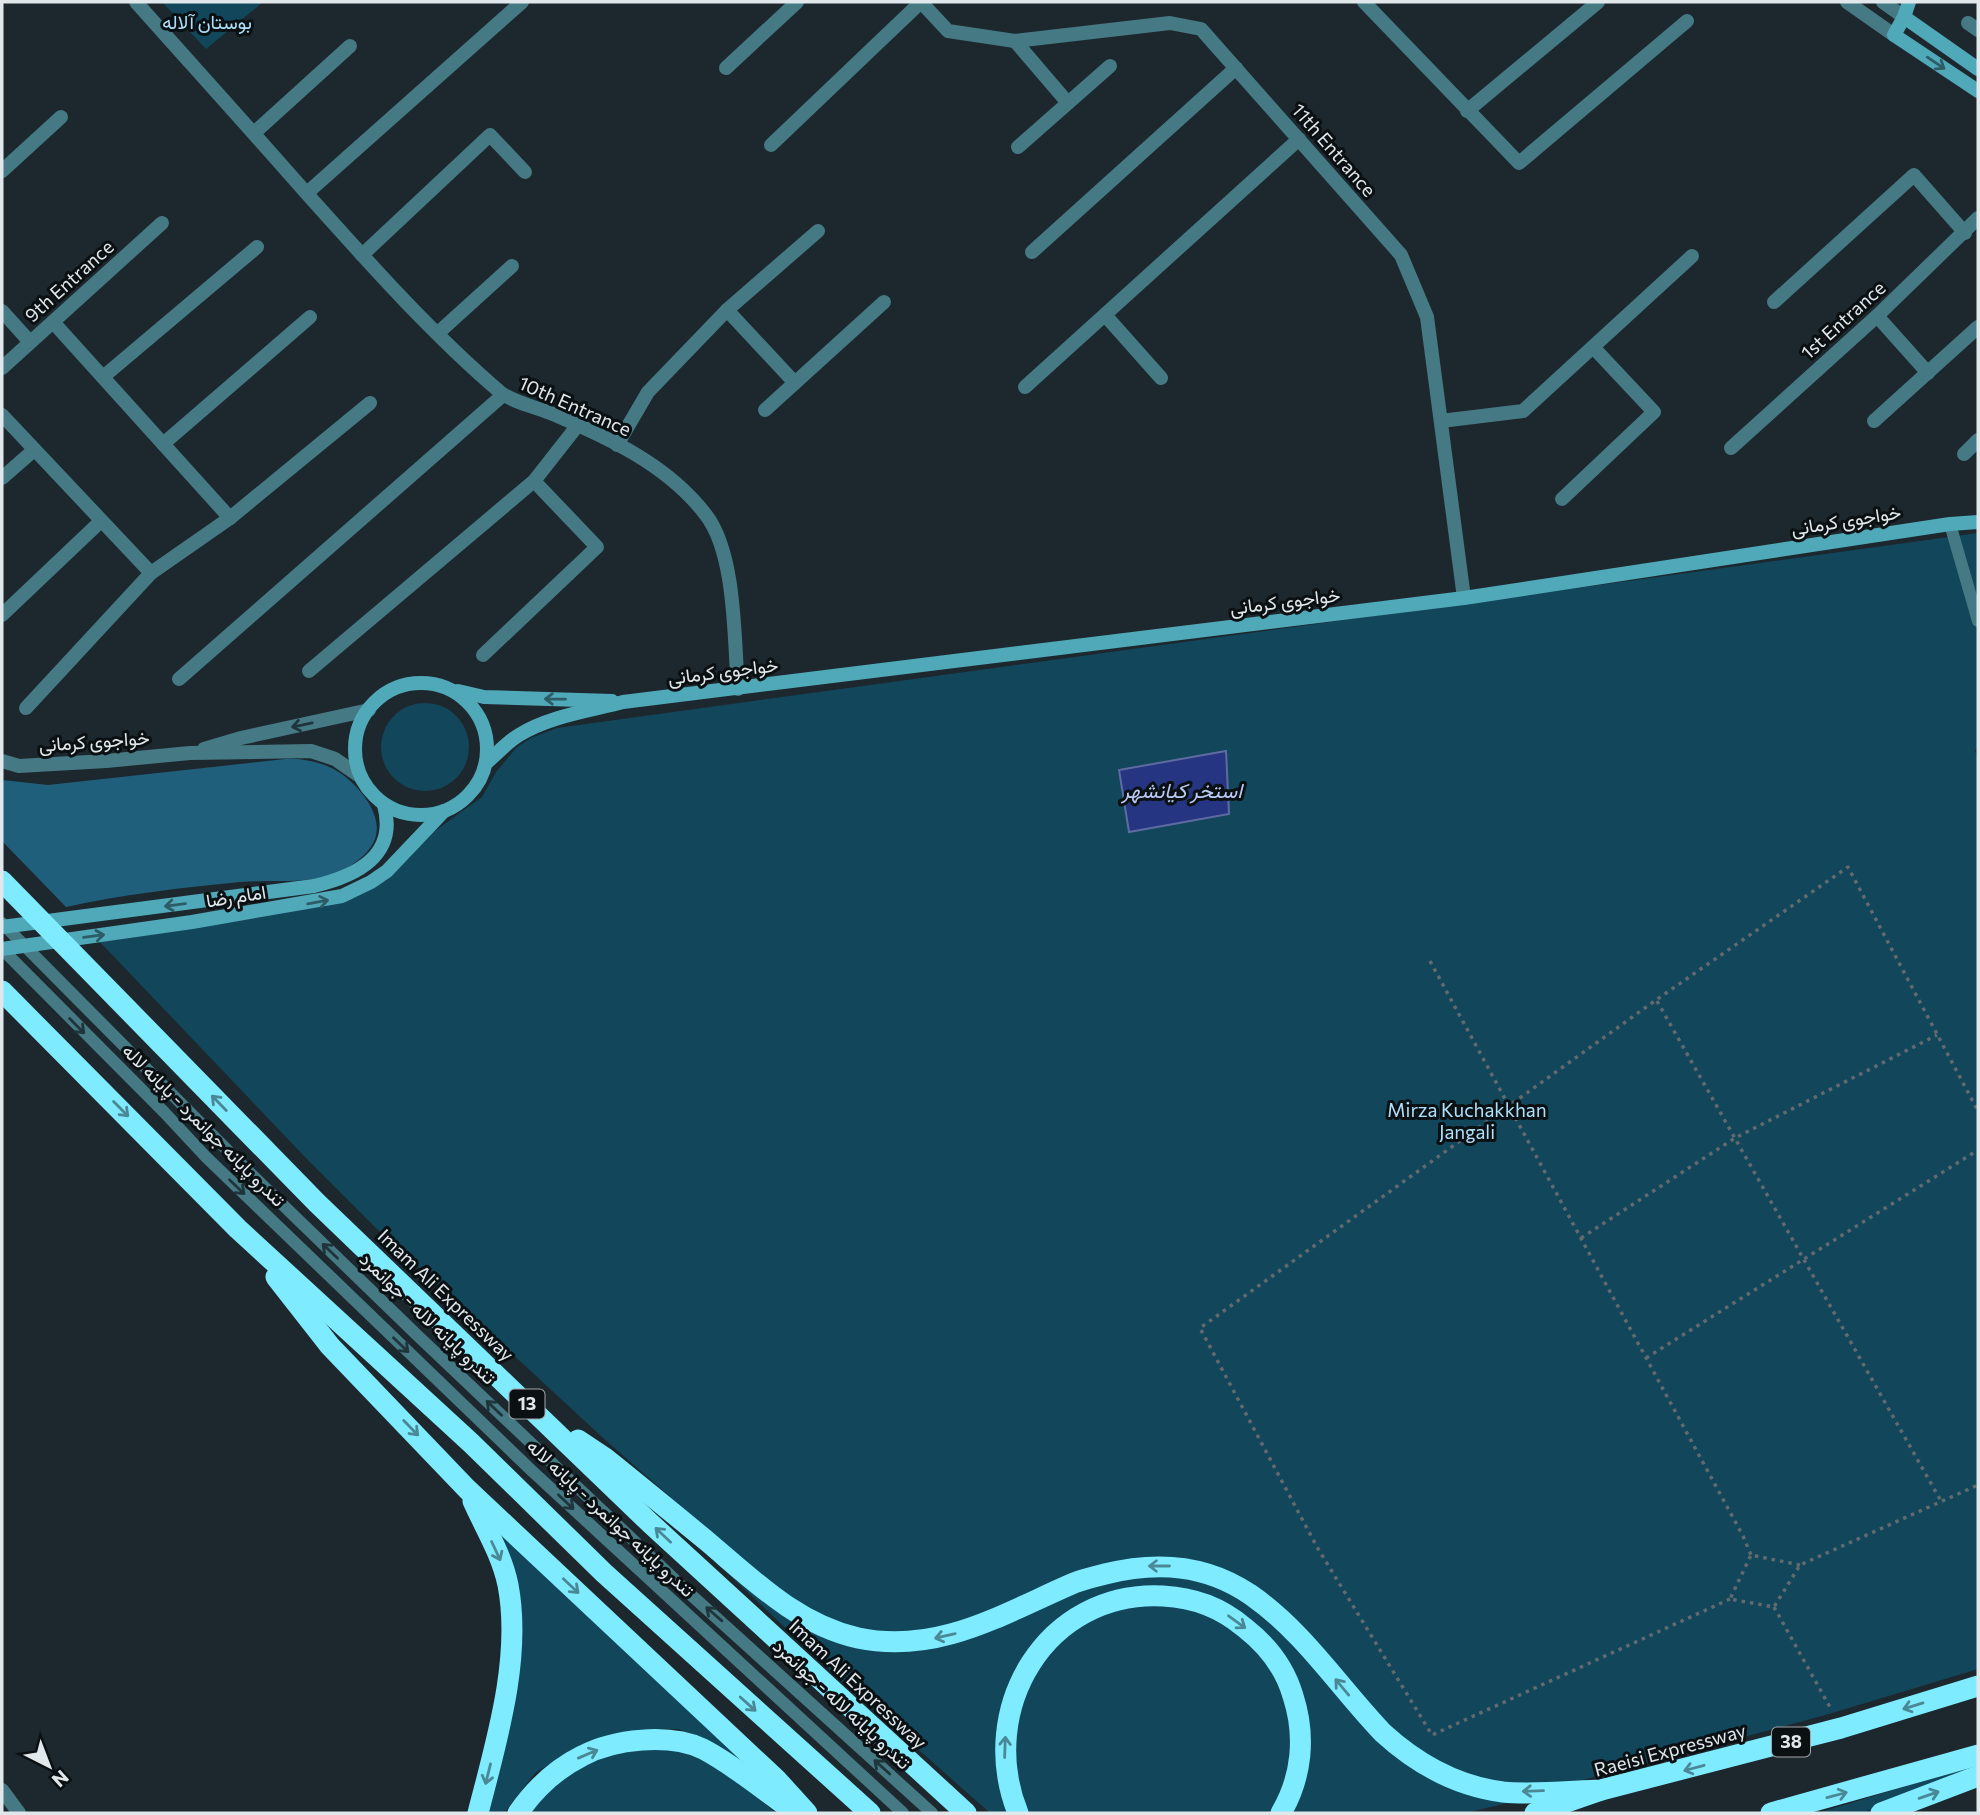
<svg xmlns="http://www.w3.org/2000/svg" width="1980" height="1815" font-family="Commissioner,Vazirmatn,sans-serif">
  <rect width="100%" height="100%" fill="#1d282e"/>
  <g fill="#12465b">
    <polygon points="162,2 263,2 206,49"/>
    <polygon points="1978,533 1978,749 1975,750 1978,761 1978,1669 1829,1714 1583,1780 1547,1784 1492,1783 1453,1771 1392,1732 1339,1672 1193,1561 1001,1608 921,1633 862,1632 806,1611 765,1580 602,1437 375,1227 305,1157 100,942 349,899 383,882 429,835 482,797 496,772 517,747 531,738 557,728"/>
    <circle cx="425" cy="747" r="44"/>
    <path d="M656 1506 844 1642 1017 1616 1117 1578 1178 1575 1232 1591 1275 1624 1385 1746 1524 1799 1466 1813H1290C1300 1788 1312 1764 1311 1736 1309 1711 1297 1693 1284 1672 1275 1656 1266 1634 1253 1622 1224 1592 1150 1581 1111 1593L1012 1678 1002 1705 996 1732 997 1775 1009 1813H990L858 1696Z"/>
    <polygon points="494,1523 782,1794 709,1741 678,1729 654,1730 596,1739 536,1772 504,1813 488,1813 521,1627 516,1573"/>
    <polygon points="1157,1603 1184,1605 1231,1626 1269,1665 1289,1710 1292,1760 1272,1813 1027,1813 1011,1757 1023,1690 1067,1631 1104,1613"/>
    <path d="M662 1747C711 1757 739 1783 776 1813H530L551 1786 600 1755Z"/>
    <polygon points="1978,1764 1978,1767 1862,1813 1818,1813"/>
  </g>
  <path fill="#205f7b" d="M285 759C299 758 314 761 327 766 342 772 354 783 364 796 387 828 378 850 345 869 314 886 274 879 240 882 182 888 123 894 66 907L2 841V780L48 785Z"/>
  <polygon fill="#253581" stroke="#5d6ba1" stroke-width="2" points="1226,751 1229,814 1129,832 1119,770"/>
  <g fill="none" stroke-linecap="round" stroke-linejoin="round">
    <g stroke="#606a6f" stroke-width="3.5" stroke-dasharray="3.5 5" stroke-linecap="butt">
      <polyline points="1430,961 1743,1536 1751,1555"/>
      <polyline points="1657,1001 1941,1501"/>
      <polyline points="1581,1238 1735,1138 1937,1035"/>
      <polyline points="1646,1358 1978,1150"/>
      <polyline points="1800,1565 1751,1555 1730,1599 1774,1607 1800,1565 1978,1485"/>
      <polyline points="1730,1599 1432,1735 1317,1547 1200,1328 1656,1000 1848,867 1978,1111"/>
      <polyline points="1774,1607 1831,1709"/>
    </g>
    <g stroke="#457a84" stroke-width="12">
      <polyline points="1950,524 1978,621"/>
      <polyline points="2,923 252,1175 417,1335 689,1593 932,1813"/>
      <polyline points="2,949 164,1112 206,1157 531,1470 903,1813"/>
    </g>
    <g stroke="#457a84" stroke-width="14">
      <path d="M136 2C193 66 251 130 308 195 369 263 431 333 500 392 512 402 539 408 553 414 609 438 668 465 706 515 736 554 734 640 738 689"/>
      <polyline points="921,2 948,31 1015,41 1170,23 1201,29 1401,255 1427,317 1464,598"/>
      <polyline points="1364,2 1519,163 1687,21"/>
      <polyline points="1847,2 1894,35"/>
      <polyline points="1883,2 1904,17"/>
      <polyline points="1968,23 1978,30"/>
      <polyline points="1015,41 1068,103"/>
      <polyline points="726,68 797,2"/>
      <polyline points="1467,111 1598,2"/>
      <polyline points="254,133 350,46"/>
      <polyline points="771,145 921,2"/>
      <polyline points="1018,147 1110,66"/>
      <polyline points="2,171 61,117"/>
      <polyline points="307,193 522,2"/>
      <polyline points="1032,252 1236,68"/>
      <polyline points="362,255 490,135 525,172"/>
      <polyline points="1774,302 1914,175 1965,233"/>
      <polyline points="727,310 795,383"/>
      <polyline points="2,311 30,342"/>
      <polyline points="1105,315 1161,378"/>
      <polyline points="1877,316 1928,373"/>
      <polyline points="438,333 512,266"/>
      <polyline points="2,368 162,223"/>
      <polyline points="103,377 257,247"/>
      <polyline points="1025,387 1299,139"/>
      <polyline points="765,410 884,302"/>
      <polyline points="2,415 151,573"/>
      <polyline points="1441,421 1523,411 1692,256"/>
      <polyline points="1874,421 1978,327"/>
      <polyline points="163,444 310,317"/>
      <polyline points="617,445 648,392 727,310 818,231"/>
      <polyline points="1731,448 1877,316 1978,218"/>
      <polyline points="1964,454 1978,440"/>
      <polyline points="2,478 34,450"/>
      <polyline points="1562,499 1654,412 1593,347"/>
      <polyline points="230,518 370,403"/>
      <polyline points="2,615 101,521"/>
      <polyline points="483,655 597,547 534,481"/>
      <polyline points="309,671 534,481 578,425"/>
      <polyline points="179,679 503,395"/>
      <polyline points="26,708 151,573 230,518 53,322"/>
      <polyline points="204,749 241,738 369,710"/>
      <polyline points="2,761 19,766 106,761 190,753 311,751 335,759 361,777"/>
      <polyline points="2,1790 19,1813"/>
    </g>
    <g stroke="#50a9b9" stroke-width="14">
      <polyline points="1909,2 1904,17 1894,35 1978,91"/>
      <polyline points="1904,17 1978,69"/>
      <circle cx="421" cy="749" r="66"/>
      <polyline points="458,691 484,697 612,701"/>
      <path d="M486 763C497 754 507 742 519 735 550 716 589 711 623 702L1464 598 1950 524 1978 522"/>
      <path d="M2 927 314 886C356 876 398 856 384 805"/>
      <polyline points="2,949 192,922 342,896 371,882 387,871 444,811"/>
    </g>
    <g stroke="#7febff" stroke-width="21">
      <polyline points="2,881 317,1203 650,1523 966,1813"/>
      <polyline points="2,991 238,1229 471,1443 604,1573 870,1813"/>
      <polyline points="276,1277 330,1346 467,1489 777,1780 807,1813"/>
      <path d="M578 1440 605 1458C640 1486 674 1514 708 1542 754 1581 797 1624 858 1638 938 1655 1004 1613 1074 1583 1084 1579 1094 1577 1105 1574 1157 1561 1206 1564 1251 1595 1304 1632 1339 1687 1383 1733 1417 1764 1456 1786 1503 1792 1532 1795 1571 1791 1601 1790"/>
      <path d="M473 1501C485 1528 502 1555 508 1585 522 1658 496 1743 478 1813"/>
      <path d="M518 1813C534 1790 556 1769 582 1756 614 1739 669 1733 703 1749 734 1765 763 1790 792 1810"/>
      <path d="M1018 1813C976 1709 1046 1590 1163 1596 1195 1598 1220 1607 1245 1628 1268 1646 1285 1668 1293 1696 1306 1736 1302 1777 1281 1813"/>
      <polyline points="1535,1813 1601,1790 1841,1728 1978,1686"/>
      <polyline points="1771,1813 1978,1755"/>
      <polyline points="1881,1813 1978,1776"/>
    </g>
  </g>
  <defs><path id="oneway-shaft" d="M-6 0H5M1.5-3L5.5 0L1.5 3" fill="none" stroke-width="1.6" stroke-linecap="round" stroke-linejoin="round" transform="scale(1.75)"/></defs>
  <g stroke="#2e5c66">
    <use href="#oneway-shaft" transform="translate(1936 63) rotate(34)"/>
    <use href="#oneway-shaft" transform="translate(555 699) rotate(-179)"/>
    <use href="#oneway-shaft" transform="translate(318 902) rotate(-10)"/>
    <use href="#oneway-shaft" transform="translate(175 905) rotate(173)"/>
    <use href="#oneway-shaft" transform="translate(94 936) rotate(-8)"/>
  </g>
  <g stroke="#1f353b">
    <use href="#oneway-shaft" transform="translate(302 725) rotate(168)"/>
    <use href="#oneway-shaft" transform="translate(77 1026) rotate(45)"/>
    <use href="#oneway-shaft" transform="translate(237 1187) rotate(44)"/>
    <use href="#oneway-shaft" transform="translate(330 1251) rotate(-136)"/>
    <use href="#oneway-shaft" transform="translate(401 1345) rotate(44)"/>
    <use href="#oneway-shaft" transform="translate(494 1408) rotate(-136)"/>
    <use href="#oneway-shaft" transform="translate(566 1502) rotate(43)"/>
    <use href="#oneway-shaft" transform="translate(714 1614) rotate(-139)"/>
    <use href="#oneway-shaft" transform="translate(882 1767) rotate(-138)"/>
  </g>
  <g stroke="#4b8895">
    <use href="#oneway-shaft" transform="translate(219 1103) rotate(-134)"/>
    <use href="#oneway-shaft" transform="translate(121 1109) rotate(45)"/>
    <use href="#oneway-shaft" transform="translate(411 1428) rotate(46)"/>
    <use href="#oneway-shaft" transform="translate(663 1535) rotate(-137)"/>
    <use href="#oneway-shaft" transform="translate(496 1551) rotate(65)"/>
    <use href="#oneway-shaft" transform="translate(1159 1566) rotate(-180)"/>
    <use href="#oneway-shaft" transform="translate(571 1586) rotate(43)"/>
    <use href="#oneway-shaft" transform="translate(1237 1622) rotate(36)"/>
    <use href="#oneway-shaft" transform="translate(945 1636) rotate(167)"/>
    <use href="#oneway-shaft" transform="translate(1342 1687) rotate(-130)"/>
    <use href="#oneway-shaft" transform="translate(748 1704) rotate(42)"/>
    <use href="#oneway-shaft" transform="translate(1913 1706) rotate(163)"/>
    <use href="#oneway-shaft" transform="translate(1005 1747) rotate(-88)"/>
    <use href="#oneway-shaft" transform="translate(588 1754) rotate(-23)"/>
    <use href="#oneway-shaft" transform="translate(1694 1768) rotate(165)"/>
    <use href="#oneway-shaft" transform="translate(488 1774) rotate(104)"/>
    <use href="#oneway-shaft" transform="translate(1533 1791) rotate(178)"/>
    <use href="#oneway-shaft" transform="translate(1837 1795) rotate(-15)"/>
    <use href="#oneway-shaft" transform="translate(1929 1795) rotate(-19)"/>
  </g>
  <g text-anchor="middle" stroke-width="6" stroke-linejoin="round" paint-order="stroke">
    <g fill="#0b1013" stroke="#a1a7ab" stroke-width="2">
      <rect x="509.5" y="1389.5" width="35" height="29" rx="5"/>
      <rect x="1772" y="1727.5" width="38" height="29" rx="5"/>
    </g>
    <g font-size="18" font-weight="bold" fill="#e1e8ec">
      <text x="527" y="1410">13</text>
      <text x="1791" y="1748">38</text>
    </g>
    <g font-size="19" fill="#aee0fa" stroke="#0b1013">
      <text x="207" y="29">بوستان آلاله</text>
      <text x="1467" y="1117">Mirza Kuchakkhan<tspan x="1467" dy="22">Jangali</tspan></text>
    </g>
    <g font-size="19" fill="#e1e8ec" stroke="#0b1013">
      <text transform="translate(1334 150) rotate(49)" y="7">11th Entrance</text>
      <text transform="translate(69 281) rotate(-42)" y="7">9th Entrance</text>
      <text transform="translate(1843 320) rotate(-42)" y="7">1st Entrance</text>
      <text transform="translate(575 406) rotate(24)" y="7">10th Entrance</text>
      <text transform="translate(1846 520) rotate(-9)" y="7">خواجوی کرمانی</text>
      <text transform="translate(1285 601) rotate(-7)" y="7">خواجوی کرمانی</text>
      <text transform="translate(723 671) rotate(-7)" y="7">خواجوی کرمانی</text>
      <text transform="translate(94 741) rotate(-4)" y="7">خواجوی کرمانی</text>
      <text transform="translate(236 896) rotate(-9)" y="7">امام رضا</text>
      <text transform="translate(204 1125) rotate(45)" y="7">تندرو پایانه جوانمرد - پایانه لاله</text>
      <text transform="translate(446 1295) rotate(44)" y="7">Imam Ali Expressway</text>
      <text transform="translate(428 1318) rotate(44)" y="7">تندرو پایانه لاله - جوانمرد</text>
      <text transform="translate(611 1518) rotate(43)" y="7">تندرو پایانه جوانمرد - پایانه لاله</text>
      <text transform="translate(858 1684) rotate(43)" y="7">Imam Ali Expressway</text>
      <text transform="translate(842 1704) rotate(43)" y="7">تندرو پایانه لاله - جوانمرد</text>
      <text transform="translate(1670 1750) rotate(-15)" y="7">Raeisi Expressway</text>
    </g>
    <g font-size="21" font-style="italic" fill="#bac9f5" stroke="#0b1013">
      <text x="1182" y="798">استخر کیانشهر</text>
    </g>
  </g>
  <rect width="1980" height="1815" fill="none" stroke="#e1e8ec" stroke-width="7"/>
  <g transform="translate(49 1766) rotate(138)" stroke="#0b1013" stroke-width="5" paint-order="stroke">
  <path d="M0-5L12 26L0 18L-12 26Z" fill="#e1e8ec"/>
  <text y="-10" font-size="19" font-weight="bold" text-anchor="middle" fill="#e1e8ec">N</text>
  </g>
</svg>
